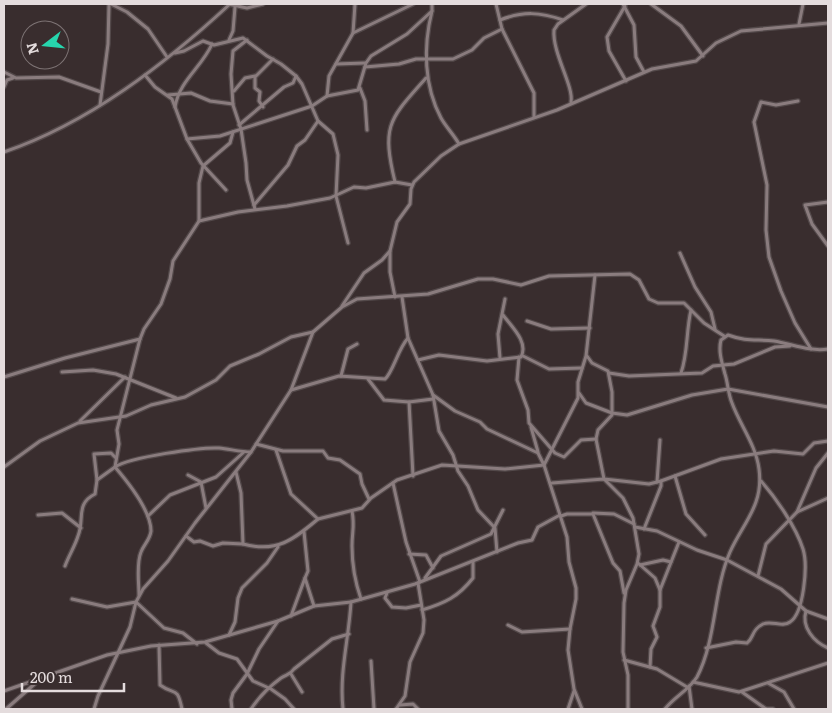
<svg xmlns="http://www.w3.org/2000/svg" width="832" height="713" font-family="Literata,serif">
  <rect width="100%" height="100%" fill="#392d2e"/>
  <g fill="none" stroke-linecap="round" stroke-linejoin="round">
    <g stroke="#53494a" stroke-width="5.5">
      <g id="minor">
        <polyline points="111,4 127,12 148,29 167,57"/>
        <polyline points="228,4 247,8 263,4"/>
        <polyline points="496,4 502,29 534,93 534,117"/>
        <polyline points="623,4 634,25 636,57 644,72"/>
        <polyline points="651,4 681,26 703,56"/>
        <polyline points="625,6 607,37 609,51 626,81"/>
        <path d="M432 11C423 47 424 86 441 118 446 127 454 135 459 144"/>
        <path d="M500 20C523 11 540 12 563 20"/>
        <polyline points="799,24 803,4"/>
        <polyline points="353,33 413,4"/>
        <polyline points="229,40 233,31 235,7"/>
        <polyline points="247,40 233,51 231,74 233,105 241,129 246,163 247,180 255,209"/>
        <polyline points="175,53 184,51 203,41 214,45 243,38 267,56 281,64 296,76 302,84 318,121 333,134 338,155 336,196 348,243"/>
        <polyline points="336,64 365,63"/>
        <polyline points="365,67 399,64 416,59 453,59 472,50 484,38 502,29"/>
        <polyline points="4,72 16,78 59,77 101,92"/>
        <polyline points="145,75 155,87 172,99 187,139 201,163 226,190"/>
        <polyline points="4,87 7,80 13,78"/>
        <polyline points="360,88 365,101 367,130"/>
        <polyline points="234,91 245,78 255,76"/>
        <polyline points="168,95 191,93 210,101 233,104"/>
        <polyline points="327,96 329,76 353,33 355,4"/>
        <polyline points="798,101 776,105 761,102 754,122 767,185 766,230 769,257 781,291 795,323 811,349"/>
        <path d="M571 102C574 86 552 53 554 30L558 24 586 4"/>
        <polyline points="100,105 108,44 109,4"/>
        <path d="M175 107C179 81 202 67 212 44"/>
        <polyline points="263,107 259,101 260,92 255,88 255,77 273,59"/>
        <polyline points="239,125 284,87 293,83 296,76"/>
        <polyline points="187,139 220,136 312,106 327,96 358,90 366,63 371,56 407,34 432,11 432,4"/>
        <path d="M4 152C89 123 165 64 230 4"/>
        <path d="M395 182C381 124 390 119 426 78"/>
        <polyline points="828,202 805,205 812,224 828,246"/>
        <polyline points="254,205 288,165 297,146 305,140 318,121"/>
        <polyline points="199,221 238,212 287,206 330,198 354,187 366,188 395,182 412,185"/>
        <polyline points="390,251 390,272 395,297"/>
        <polyline points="680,253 695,287 711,312 715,329"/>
        <polyline points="402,297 408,338 433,395 439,431 453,455 458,471 468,486 478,510 495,528 497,552"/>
        <polyline points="342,306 364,273 382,260 390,251 397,222 410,204 411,189 414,182 441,156 459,144 557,110 652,69 696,61 716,43 741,31 828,23"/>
        <polyline points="527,321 551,329 590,328"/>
        <polyline points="523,356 549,369 582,368"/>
        <polyline points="587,356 592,363 608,371 612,392 612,415 598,430 596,439 604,479 649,484 661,481 721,459 774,451 803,454 814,443 828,441"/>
        <polyline points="519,357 517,380 528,410 529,423 555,453 564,457 581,440 596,439"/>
        <polyline points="500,358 498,334 505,299"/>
        <path d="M418 360 439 355 487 361 521 357C529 342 511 326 503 315"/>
        <polyline points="62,372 93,370 116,374 176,398"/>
        <polyline points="609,373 629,376 702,373 713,366 734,364 775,347 790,346"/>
        <path d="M681 373C688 354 686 331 691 310"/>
        <polyline points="341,376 348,349 357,344"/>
        <polyline points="4,377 65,358 140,339"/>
        <polyline points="368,379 384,400 409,402 433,399"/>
        <path d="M291 390 339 376 385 379C393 372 398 349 408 338"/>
        <polyline points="579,393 586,403 612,413 627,415 692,395 728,389 828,407"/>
        <polyline points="409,402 413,476"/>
        <polyline points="80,421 125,377"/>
        <polyline points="531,427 538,452"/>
        <polyline points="256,444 283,451 323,451 328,458 340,460 360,474 362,484 369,499"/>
        <polyline points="276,450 291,494 318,519 362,508 371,498 397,480 442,465 505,469 544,465 538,453 487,429 480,422 455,411 433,395"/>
        <polyline points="4,467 40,441 78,423 126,416 151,405 185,397 216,380 230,366 259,354 291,337 313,332"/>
        <polyline points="188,475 201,482 206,508"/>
        <polyline points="675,476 686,514 705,535"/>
        <polyline points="97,480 94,454 111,453 116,458"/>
        <polyline points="657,482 660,440"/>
        <polyline points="393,483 406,542 420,582"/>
        <polyline points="552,483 604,479 623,498 633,518 639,554 637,564 626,590 624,603 623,652 628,675 628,709"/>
        <path d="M352 511C355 526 352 531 352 546 352 564 355 582 361 599"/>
        <polyline points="797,512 828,498"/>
        <polyline points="593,513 614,514 634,524"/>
        <polyline points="38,515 62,513 81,528"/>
        <polyline points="148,516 170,495 216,477 244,452"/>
        <polyline points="561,516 567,514 593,514 613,563 620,571 624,593"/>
        <polyline points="635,527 657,531 697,550 727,560 781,589 806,611 828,619"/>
        <polyline points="644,529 661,486 661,481"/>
        <polyline points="304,532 308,571 305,578 314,606"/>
        <polyline points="186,536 194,542 200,541 213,546 223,543 243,544 241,493 236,472"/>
        <path d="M243 544C277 553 293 540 318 519"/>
        <polyline points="409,554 426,555 433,568"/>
        <polyline points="638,563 655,578 660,590"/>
        <polyline points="640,565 663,560 671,562"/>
        <path d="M65 566C69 555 75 546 78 536 85 519 75 504 95 494L97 480 115 467 119 444 117 430 140 339 144 329 161 304 170 279 173 261 199 221V183L203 166 230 143 233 132"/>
        <polyline points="758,576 766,544 797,512 816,468 828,453"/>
        <polyline points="425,578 441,556 491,534 503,510"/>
        <polyline points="387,593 385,598 392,607 406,608 421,605"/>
        <path d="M139 595C139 583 136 564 141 552 144 544 150 540 151 531 151 510 127 481 115 467 130 457 201 447 219 448 230 449 240 452 251 452"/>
        <polyline points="72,599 107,607 136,602 164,628 183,633 197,644"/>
        <path d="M422 610C445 603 458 597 473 578V562"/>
        <path d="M806 611C801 627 814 642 828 648"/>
        <polyline points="291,616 305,578"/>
        <polyline points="508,625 522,632 570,629"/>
        <polyline points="229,635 235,622 238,598 242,588 267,563 278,547"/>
        <polyline points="206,643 219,653 237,659 253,681 271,689 285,699 294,709"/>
        <path d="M159 645 160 685C175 696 177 685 182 709"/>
        <path d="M706 648 736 642 747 643C754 638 751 630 763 624 772 620 782 628 790 622 804 613 808 565 803 549 796 527 776 498 761 481"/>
        <polyline points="624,660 657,669 687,687"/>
        <polyline points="371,661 374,709"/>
        <polyline points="650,667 651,649 657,637 653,626 660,607 660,590 679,542"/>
        <polyline points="291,674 302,692"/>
        <polyline points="693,682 739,692 828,663"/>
        <polyline points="768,683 784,692 794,709"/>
        <polyline points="689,686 692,709"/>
        <polyline points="4,691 107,655 151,646 205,642 278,621 314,606 351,602"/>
        <polyline points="742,692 766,709"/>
        <polyline points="400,705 413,704 418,709"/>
        <polyline points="6,709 38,681"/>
        <polyline points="94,709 98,696 130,627 136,602 143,589 168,561 195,523 251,452 291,390 313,332 342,307 357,299 428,294 478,279 493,279 521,285 549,276 630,274 639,280 649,299 658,303 684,303 704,323 724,336"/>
        <polyline points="232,709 231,700 233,693 247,674 259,649 278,621"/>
        <path d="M251 709C259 697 270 686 281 678 287 674 290 675 294 669L332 639 349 634"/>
        <path d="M343 709C339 673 349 638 351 602L415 584 518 543 532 540 538 527 560 515"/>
        <polyline points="396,709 405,696 410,662 423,633 424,620 418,583"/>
        <polyline points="568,709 574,691"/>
        <polyline points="582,709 574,689 568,650 570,629 576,599 576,588 569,562 567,537 544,465 578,398 578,382 586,356 595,275"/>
        <path d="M665 709C674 697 689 690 697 677 717 638 713 591 730 552 743 523 764 505 759 469 756 445 740 425 732 403 728 394 728 383 725 374 722 363 718 351 721 340L728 335C747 342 756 339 774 341 792 344 810 352 828 349"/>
        <polyline points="766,709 773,709"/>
      </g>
    </g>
    <use href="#minor" stroke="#8a7c7e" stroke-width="3"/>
  </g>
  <rect width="832" height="713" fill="none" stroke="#e4dcdd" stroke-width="10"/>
  <g transform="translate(45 45) rotate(254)"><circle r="24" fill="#392d2e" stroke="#7d7374"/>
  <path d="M0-4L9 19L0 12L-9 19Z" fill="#27d5ad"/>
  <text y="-8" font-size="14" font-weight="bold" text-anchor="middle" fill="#e4dcdd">N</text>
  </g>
  <path d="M22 683v8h102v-8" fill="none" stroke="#e4dcdd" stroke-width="2.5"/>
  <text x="30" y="683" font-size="15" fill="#e4dcdd" stroke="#392d2e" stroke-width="4" paint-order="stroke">200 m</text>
</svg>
